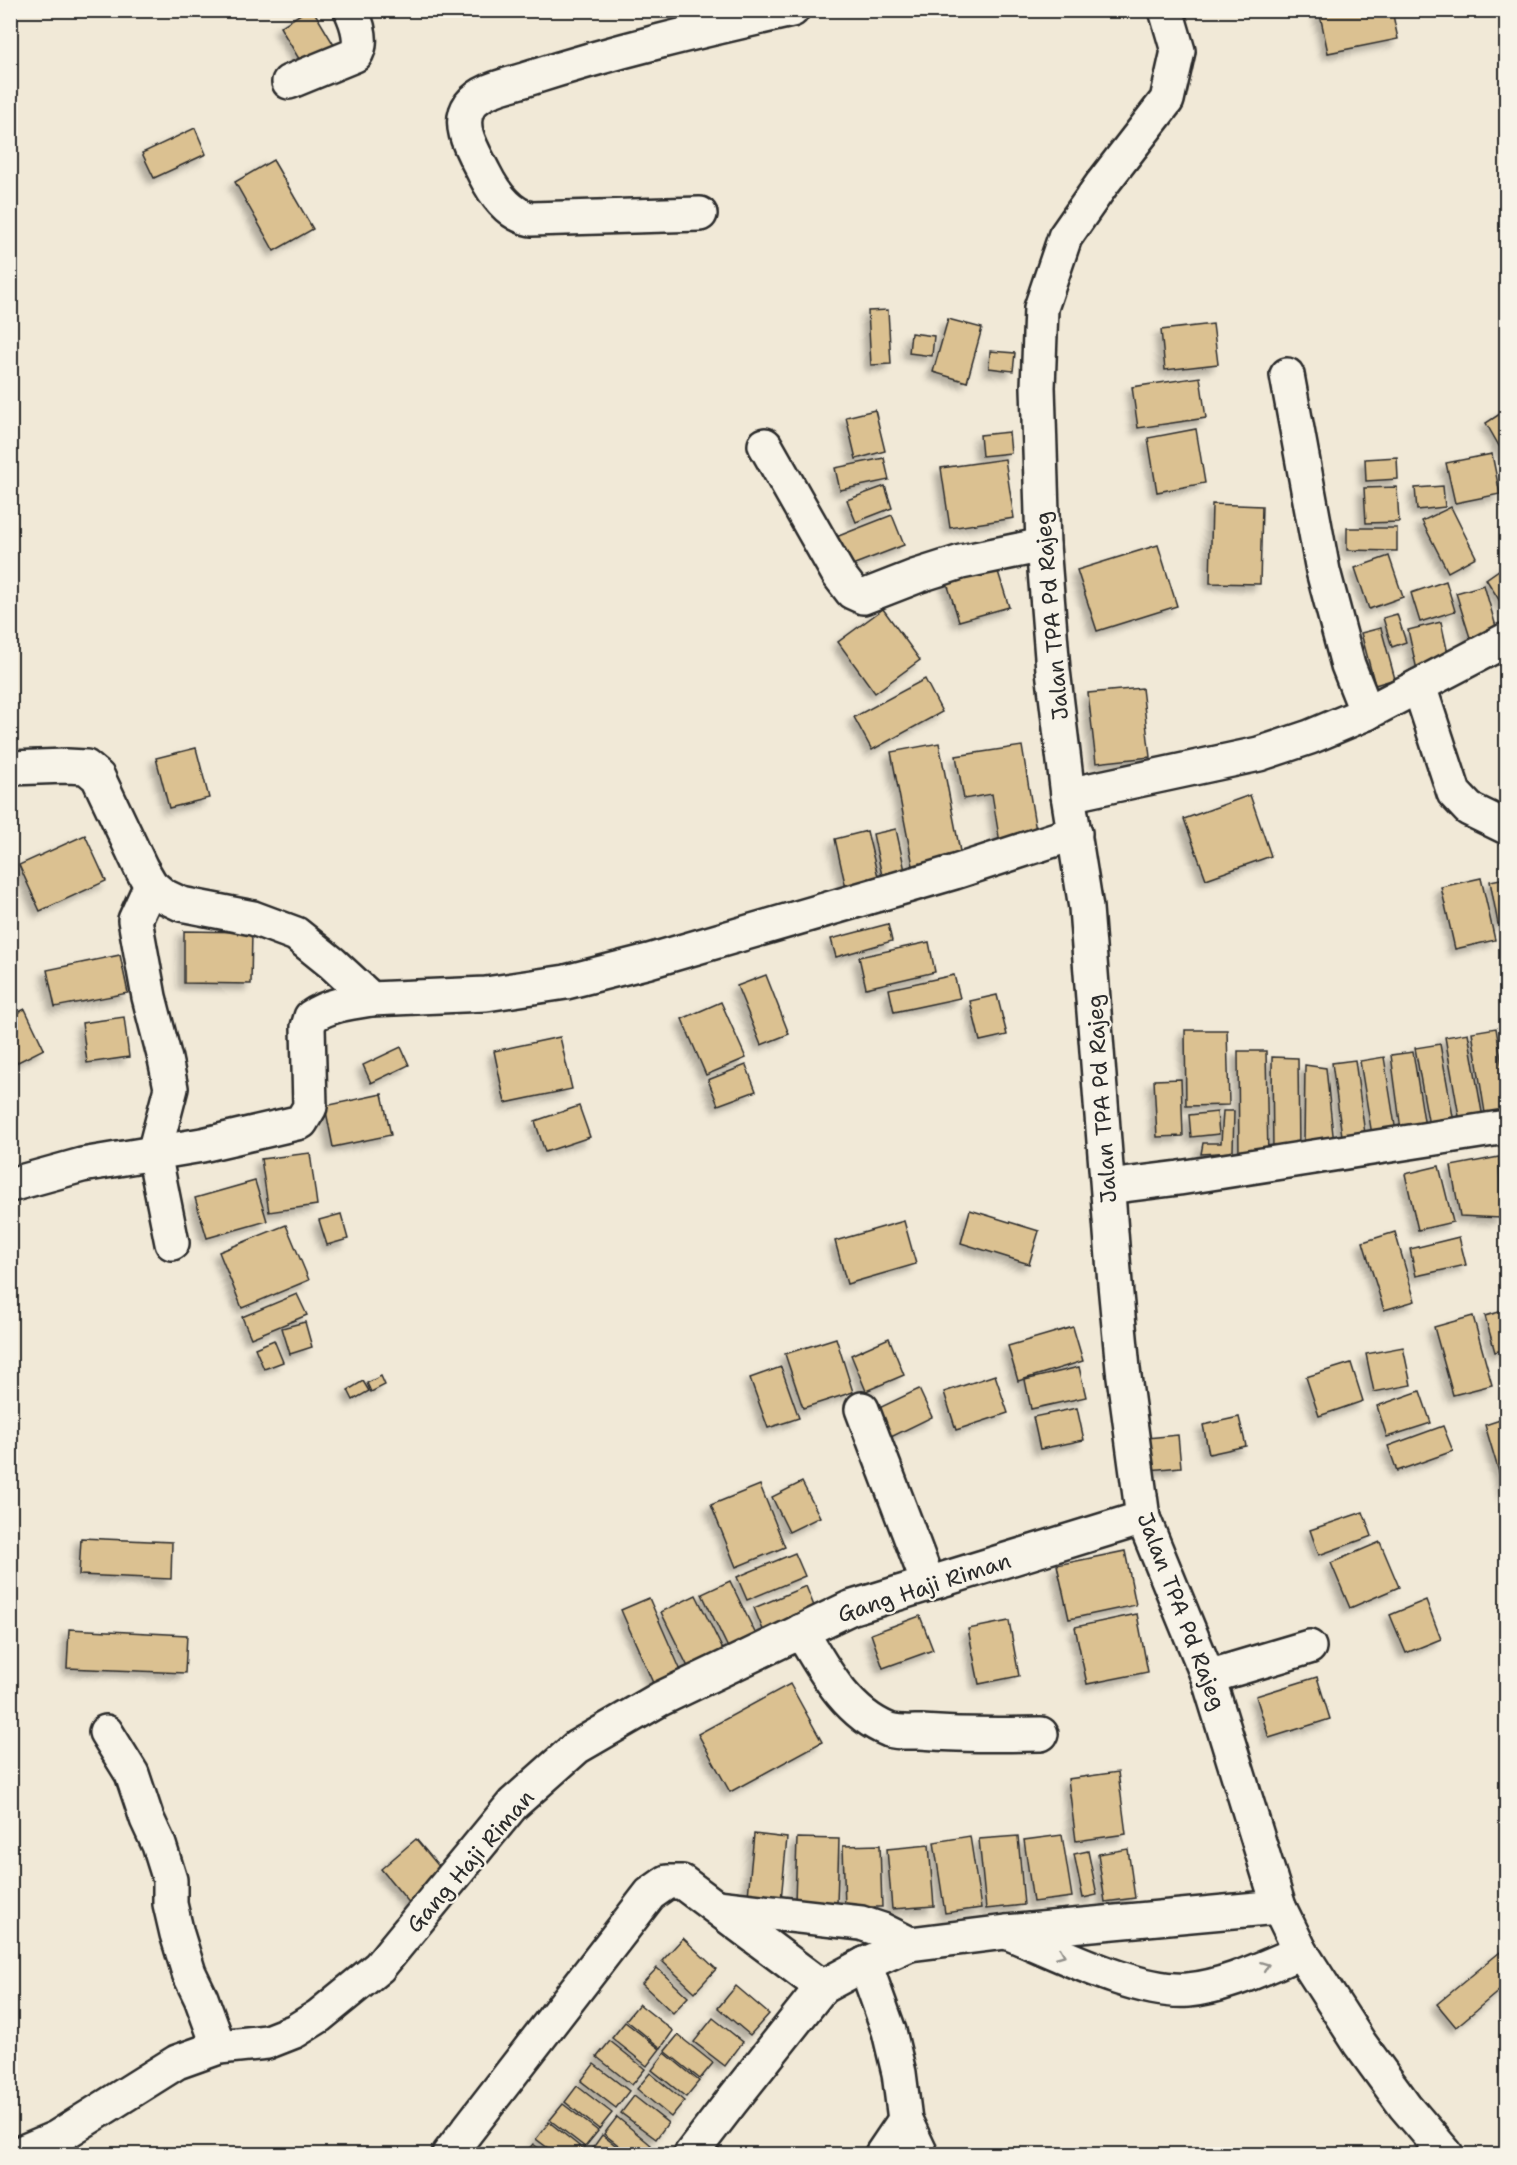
<svg xmlns="http://www.w3.org/2000/svg" width="1517" height="2165" font-family="'Shantell Sans',sans-serif">
  <defs>
    <filter id="shadow"><feDropShadow dx="-5.5" dy="5.5" stdDeviation="3" flood-color="#0004"/></filter>
  </defs>
  <rect width="100%" height="100%" fill="#f1e9d7"/>
  <filter id="ink" filterUnits="userSpaceOnUse"><feTurbulence type="fractalNoise" baseFrequency=".0167" numOctaves="2"/><feDisplacementMap in="SourceGraphic" scale="12" xChannelSelector="R" yChannelSelector="G"/><feConvolveMatrix kernelMatrix="1 2 1 2 8 2 1 2 1" color-interpolation-filters="sRGB"/></filter>
  <g filter="url(#ink)">
    <g fill="#dbc191" stroke="#2b2b2b" stroke-width="1.5" filter="url(#shadow)">
      <polygon points="307,10 313,10 334,45 302,64 280,27"/>
      <polygon points="1319,10 1392,10 1398,39 1328,53"/>
      <polygon points="195,128 206,154 154,178 142,153"/>
      <polygon points="273,160 313,229 274,251 235,182"/>
      <polygon points="888,310 891,364 871,365 868,311"/>
      <polygon points="948,319 982,328 967,382 933,372"/>
      <polygon points="1213,324 1218,364 1165,370 1161,330"/>
      <polygon points="911,333 934,336 932,356 909,353"/>
      <polygon points="990,351 1015,353 1013,371 989,368"/>
      <polygon points="1200,377 1206,418 1138,428 1132,387"/>
      <polygon points="875,410 885,451 856,459 846,417"/>
      <polygon points="1506,410 1506,458 1486,423"/>
      <polygon points="1196,429 1205,483 1157,492 1148,438"/>
      <polygon points="1009,432 1011,453 982,456 980,435"/>
      <polygon points="1492,454 1500,494 1455,503 1446,463"/>
      <polygon points="1397,457 1398,479 1366,481 1365,459"/>
      <polygon points="884,458 889,480 840,490 835,468"/>
      <polygon points="1005,459 1014,518 950,528 941,468"/>
      <polygon points="885,486 892,508 856,522 847,500"/>
      <polygon points="1443,486 1445,507 1417,510 1415,488"/>
      <polygon points="1397,487 1399,522 1366,523 1364,488"/>
      <polygon points="1212,504 1262,506 1260,584 1210,583"/>
      <polygon points="1451,507 1476,557 1448,572 1422,521"/>
      <polygon points="892,515 904,545 847,567 836,537"/>
      <polygon points="1347,528 1397,528 1397,551 1347,550"/>
      <polygon points="1158,545 1177,606 1097,631 1077,570"/>
      <polygon points="1389,556 1403,597 1369,609 1355,568"/>
      <polygon points="996,565 1009,607 959,621 946,580"/>
      <polygon points="1506,565 1506,611 1486,579"/>
      <polygon points="1446,581 1455,611 1420,622 1411,593"/>
      <polygon points="1484,585 1499,637 1472,644 1456,593"/>
      <polygon points="883,609 920,660 875,693 838,642"/>
      <polygon points="1397,614 1406,642 1392,647 1383,618"/>
      <polygon points="1441,622 1450,663 1417,670 1408,630"/>
      <polygon points="1381,628 1395,679 1375,685 1361,633"/>
      <polygon points="925,679 942,712 872,750 854,717"/>
      <polygon points="1142,688 1150,757 1096,763 1088,693"/>
      <polygon points="939,743 963,867 915,876 891,752"/>
      <polygon points="1022,746 1037,837 1000,843 992,794 964,799 956,756"/>
      <polygon points="196,748 209,798 169,808 156,758"/>
      <polygon points="1250,795 1271,856 1206,879 1184,819"/>
      <polygon points="896,829 907,880 884,885 873,834"/>
      <polygon points="867,831 881,889 848,897 835,839"/>
      <polygon points="85,835 106,881 40,911 19,865"/>
      <polygon points="1481,878 1495,940 1455,949 1441,887"/>
      <polygon points="1506,878 1506,922 1498,924 1490,881"/>
      <polygon points="888,924 892,941 836,957 831,939"/>
      <polygon points="184,931 252,932 251,984 184,983"/>
      <polygon points="929,942 935,972 866,988 859,957"/>
      <polygon points="120,955 128,993 55,1007 47,970"/>
      <polygon points="766,975 789,1034 761,1045 737,986"/>
      <polygon points="954,975 960,998 894,1012 889,989"/>
      <polygon points="997,995 1007,1035 980,1041 970,1001"/>
      <polygon points="721,1002 746,1058 706,1075 682,1019"/>
      <polygon points="25,1009 44,1049 10,1066 10,1016"/>
      <polygon points="124,1017 129,1057 87,1063 82,1023"/>
      <polygon points="1506,1027 1506,1063 1500,1028"/>
      <polygon points="1496,1028 1506,1091 1506,1116 1486,1119 1472,1032"/>
      <polygon points="1185,1030 1227,1030 1229,1105 1186,1106"/>
      <polygon points="1468,1033 1483,1118 1460,1122 1445,1037"/>
      <polygon points="560,1037 572,1089 505,1103 494,1051"/>
      <polygon points="1440,1044 1454,1122 1429,1126 1415,1048"/>
      <polygon points="401,1047 409,1065 371,1083 363,1065"/>
      <polygon points="1238,1051 1266,1051 1268,1157 1239,1158"/>
      <polygon points="1413,1052 1425,1127 1401,1130 1391,1055"/>
      <polygon points="1272,1057 1298,1058 1299,1151 1273,1152"/>
      <polygon points="1384,1057 1396,1132 1372,1135 1360,1061"/>
      <polygon points="1355,1060 1366,1141 1343,1143 1332,1063"/>
      <polygon points="746,1065 756,1091 718,1105 708,1080"/>
      <polygon points="1305,1065 1326,1068 1334,1144 1304,1145"/>
      <polygon points="1181,1079 1183,1136 1157,1137 1154,1080"/>
      <polygon points="382,1094 391,1135 333,1147 325,1106"/>
      <polygon points="579,1106 590,1137 545,1152 535,1121"/>
      <polygon points="1223,1111 1234,1111 1233,1152 1201,1154 1203,1143 1221,1143"/>
      <polygon points="1217,1112 1219,1134 1191,1137 1189,1115"/>
      <polygon points="310,1153 317,1205 269,1212 261,1159"/>
      <polygon points="1499,1157 1501,1218 1460,1216 1451,1166"/>
      <polygon points="1439,1166 1453,1222 1418,1230 1405,1174"/>
      <polygon points="255,1181 267,1221 207,1238 195,1198"/>
      <polygon points="970,1210 1039,1231 1029,1264 961,1243"/>
      <polygon points="341,1214 348,1239 327,1245 319,1220"/>
      <polygon points="904,1221 916,1264 847,1284 835,1241"/>
      <polygon points="286,1225 309,1280 242,1308 219,1252"/>
      <polygon points="1395,1232 1415,1301 1384,1310 1363,1242"/>
      <polygon points="1459,1237 1466,1265 1416,1276 1410,1249"/>
      <polygon points="297,1294 307,1315 251,1338 242,1317"/>
      <polygon points="1506,1310 1506,1349 1495,1352 1485,1316"/>
      <polygon points="1473,1316 1492,1385 1453,1395 1434,1327"/>
      <polygon points="305,1322 312,1347 290,1354 282,1328"/>
      <polygon points="1073,1327 1083,1361 1018,1381 1008,1346"/>
      <polygon points="836,1338 853,1392 803,1408 785,1354"/>
      <polygon points="889,1338 904,1375 866,1391 851,1355"/>
      <polygon points="274,1340 283,1362 264,1369 255,1348"/>
      <polygon points="1403,1347 1411,1385 1374,1392 1366,1354"/>
      <polygon points="1351,1363 1363,1401 1319,1416 1306,1377"/>
      <polygon points="781,1367 799,1418 768,1428 750,1378"/>
      <polygon points="1079,1367 1086,1397 1031,1409 1025,1380"/>
      <polygon points="995,1375 1008,1413 956,1430 944,1392"/>
      <polygon points="381,1376 385,1385 371,1392 367,1383"/>
      <polygon points="363,1381 369,1391 353,1400 348,1390"/>
      <polygon points="919,1389 932,1417 891,1437 877,1409"/>
      <polygon points="1420,1391 1431,1423 1387,1437 1377,1406"/>
      <polygon points="1077,1408 1084,1440 1040,1449 1033,1417"/>
      <polygon points="1239,1417 1246,1446 1209,1454 1203,1425"/>
      <polygon points="1506,1418 1506,1496 1485,1425"/>
      <polygon points="1443,1426 1453,1451 1397,1471 1388,1446"/>
      <polygon points="1178,1435 1181,1467 1149,1470 1147,1438"/>
      <polygon points="802,1482 820,1517 789,1532 772,1497"/>
      <polygon points="760,1485 785,1547 736,1567 711,1505"/>
      <polygon points="1363,1512 1372,1536 1319,1555 1310,1530"/>
      <polygon points="81,1538 172,1542 171,1579 79,1575"/>
      <polygon points="1380,1542 1399,1587 1350,1608 1331,1563"/>
      <polygon points="1125,1551 1136,1605 1069,1619 1057,1565"/>
      <polygon points="795,1553 805,1576 747,1600 737,1577"/>
      <polygon points="730,1581 760,1643 732,1656 702,1594"/>
      <polygon points="806,1586 818,1616 766,1637 754,1608"/>
      <polygon points="696,1595 726,1656 691,1673 661,1612"/>
      <polygon points="649,1598 685,1680 657,1692 621,1610"/>
      <polygon points="1426,1600 1441,1639 1406,1653 1390,1615"/>
      <polygon points="1137,1614 1148,1672 1087,1684 1075,1627"/>
      <polygon points="920,1616 933,1650 883,1668 871,1634"/>
      <polygon points="1009,1621 1019,1676 979,1684 968,1629"/>
      <polygon points="69,1629 187,1635 185,1673 67,1668"/>
      <polygon points="1317,1677 1330,1719 1269,1738 1256,1696"/>
      <polygon points="790,1684 822,1742 730,1792 698,1734"/>
      <polygon points="1118,1772 1126,1834 1076,1841 1068,1779"/>
      <polygon points="754,1834 787,1838 781,1900 748,1896"/>
      <polygon points="1062,1835 1072,1897 1033,1902 1024,1840"/>
      <polygon points="970,1836 981,1908 945,1913 934,1842"/>
      <polygon points="1018,1836 1024,1905 986,1909 979,1839"/>
      <polygon points="797,1838 839,1839 837,1904 795,1902"/>
      <polygon points="416,1839 447,1876 412,1906 381,1869"/>
      <polygon points="880,1845 882,1907 845,1907 843,1846"/>
      <polygon points="929,1845 934,1906 892,1909 887,1849"/>
      <polygon points="1128,1849 1135,1898 1105,1902 1098,1854"/>
      <polygon points="1088,1851 1097,1895 1083,1898 1074,1854"/>
      <polygon points="683,1938 716,1969 695,1992 662,1961"/>
      <polygon points="1500,1952 1506,1961 1506,1985 1456,2027 1437,2004"/>
      <polygon points="657,1968 688,1997 673,2013 642,1984"/>
      <polygon points="736,1986 769,2014 750,2035 718,2008"/>
      <polygon points="639,2004 673,2031 661,2048 626,2020"/>
      <polygon points="713,2018 743,2042 725,2066 694,2042"/>
      <polygon points="625,2022 660,2049 647,2066 612,2038"/>
      <polygon points="678,2035 713,2063 700,2079 665,2051"/>
      <polygon points="610,2041 645,2069 632,2085 597,2057"/>
      <polygon points="665,2053 699,2081 686,2097 652,2070"/>
      <polygon points="594,2064 629,2091 616,2108 581,2081"/>
      <polygon points="650,2073 684,2101 671,2117 637,2089"/>
      <polygon points="577,2086 612,2113 599,2129 565,2102"/>
      <polygon points="634,2096 668,2123 656,2139 621,2113"/>
      <polygon points="563,2104 598,2131 585,2147 550,2120"/>
      <polygon points="617,2117 651,2145 644,2154 630,2154 604,2134"/>
      <polygon points="549,2122 583,2149 579,2154 556,2154 536,2139"/>
      <polygon points="602,2135 627,2154 593,2154 590,2152"/>
      <polygon points="533,2144 547,2154 524,2154"/>
    </g>
    <g fill="none" stroke-linecap="round" stroke-linejoin="round">
      <g stroke="#2b2b2b" stroke-width="38">
        <g id="minor">
          <polyline points="1166,10 1178,51 1167,100 1102,184 1065,237 1041,308 1038,387 1043,545 1053,670 1068,795 1086,908 1115,1284 1123,1369 1143,1518 1208,1677 1279,1907 1301,1952 1360,2044 1405,2106 1446,2154"/>
          <path d="M289 82 355 55C364 43 357 23 351 10"/>
          <path d="M700 214 531 219C508 214 494 193 484 173 475 154 455 126 470 105 482 89 509 85 527 79 614 51 703 30 792 10"/>
          <polyline points="1287,375 1323,571 1348,665 1367,713"/>
          <polyline points="765,445 839,575 852,592 863,597 917,576 961,562 1043,545"/>
          <polyline points="1419,686 1454,793 1469,809 1506,827"/>
          <polyline points="10,768 67,766 86,767 98,777 141,868 151,885 164,896 181,904 253,918 296,934 332,963 371,999 486,994 566,982 649,961 955,872 1075,833"/>
          <polyline points="1068,795 1259,754 1310,737 1367,713 1506,640"/>
          <polyline points="151,885 135,920 149,997 165,1059 171,1088 154,1153 172,1243"/>
          <path d="M10 1185 82 1165 202 1145 301 1122 310 1107 308 1027 311 1017C328 1005 351 1002 371 999"/>
          <polyline points="1108,1187 1179,1178 1506,1127"/>
          <polyline points="862,1409 928,1583"/>
          <path d="M801 1631C823 1668 846 1713 889 1730 898 1733 911 1732 921 1732 961 1735 1001 1735 1041 1734"/>
          <polyline points="1208,1677 1309,1647"/>
          <polyline points="106,1732 132,1774 147,1819 159,1845 170,1880 170,1904 177,1934 189,1973 201,1998 219,2047"/>
          <polyline points="717,1907 861,1923 882,1930 910,1944"/>
          <path d="M1011 1934C1058 1953 1138 1994 1188 1990 1225 1987 1267 1966 1301 1952"/>
          <polyline points="865,1964 889,2031 899,2073 905,2120 921,2154"/>
          <polyline points="18,2154 56,2138 177,2062 219,2047 267,2042 295,2031 319,2016 379,1967 513,1804 577,1747 660,1699 850,1608 1143,1518"/>
          <polyline points="449,2154 650,1894 667,1882 682,1882 822,1987"/>
          <polyline points="691,2154 731,2102 822,1987 865,1964 910,1944 1006,1932 1279,1907"/>
          <polyline points="882,2154 905,2120"/>
        </g>
      </g>
      <use href="#minor" stroke="#f7f3e8" stroke-width="33"/>
    </g>
    <defs><path id="oneway-chevron" d="M-2-3.5L2.5 0L-2 3.5" fill="none" stroke-width="1.6" stroke-linecap="round" stroke-linejoin="round" transform="scale(1.5)"/></defs>
    <g stroke="#918f8a">
      <use href="#oneway-chevron" transform="translate(1061 1954) rotate(22)"/>
      <use href="#oneway-chevron" transform="translate(1265 1966) rotate(-21)"/>
    </g>
  </g>
  <g text-anchor="middle" stroke-width="4.5" stroke-linejoin="round" paint-order="stroke">
    <g font-size="22" fill="#2b2b2b" stroke="#f7f3e8">
      <text transform="translate(1051 616) rotate(-95)" y="8">Jalan TPA Pd Rajeg</text>
      <text transform="translate(1101 1099) rotate(-94)" y="8">Jalan TPA Pd Rajeg</text>
      <text transform="translate(924 1587) rotate(-18)" y="8">Gang Haji Riman</text>
      <text transform="translate(1182 1611) rotate(69)" y="8">Jalan TPA Pd Rajeg</text>
      <text transform="translate(470 1861) rotate(-49)" y="8">Gang Haji Riman</text>
    </g>
  </g>
  <rect width="1517" height="2165" fill="none" stroke="#f7f3e8" stroke-width="36"/>
  <rect x="18" y="18" width="1481" height="2129" fill="none" stroke="#2b2b2b" stroke-width="2" filter="url(#ink)"/>
</svg>
